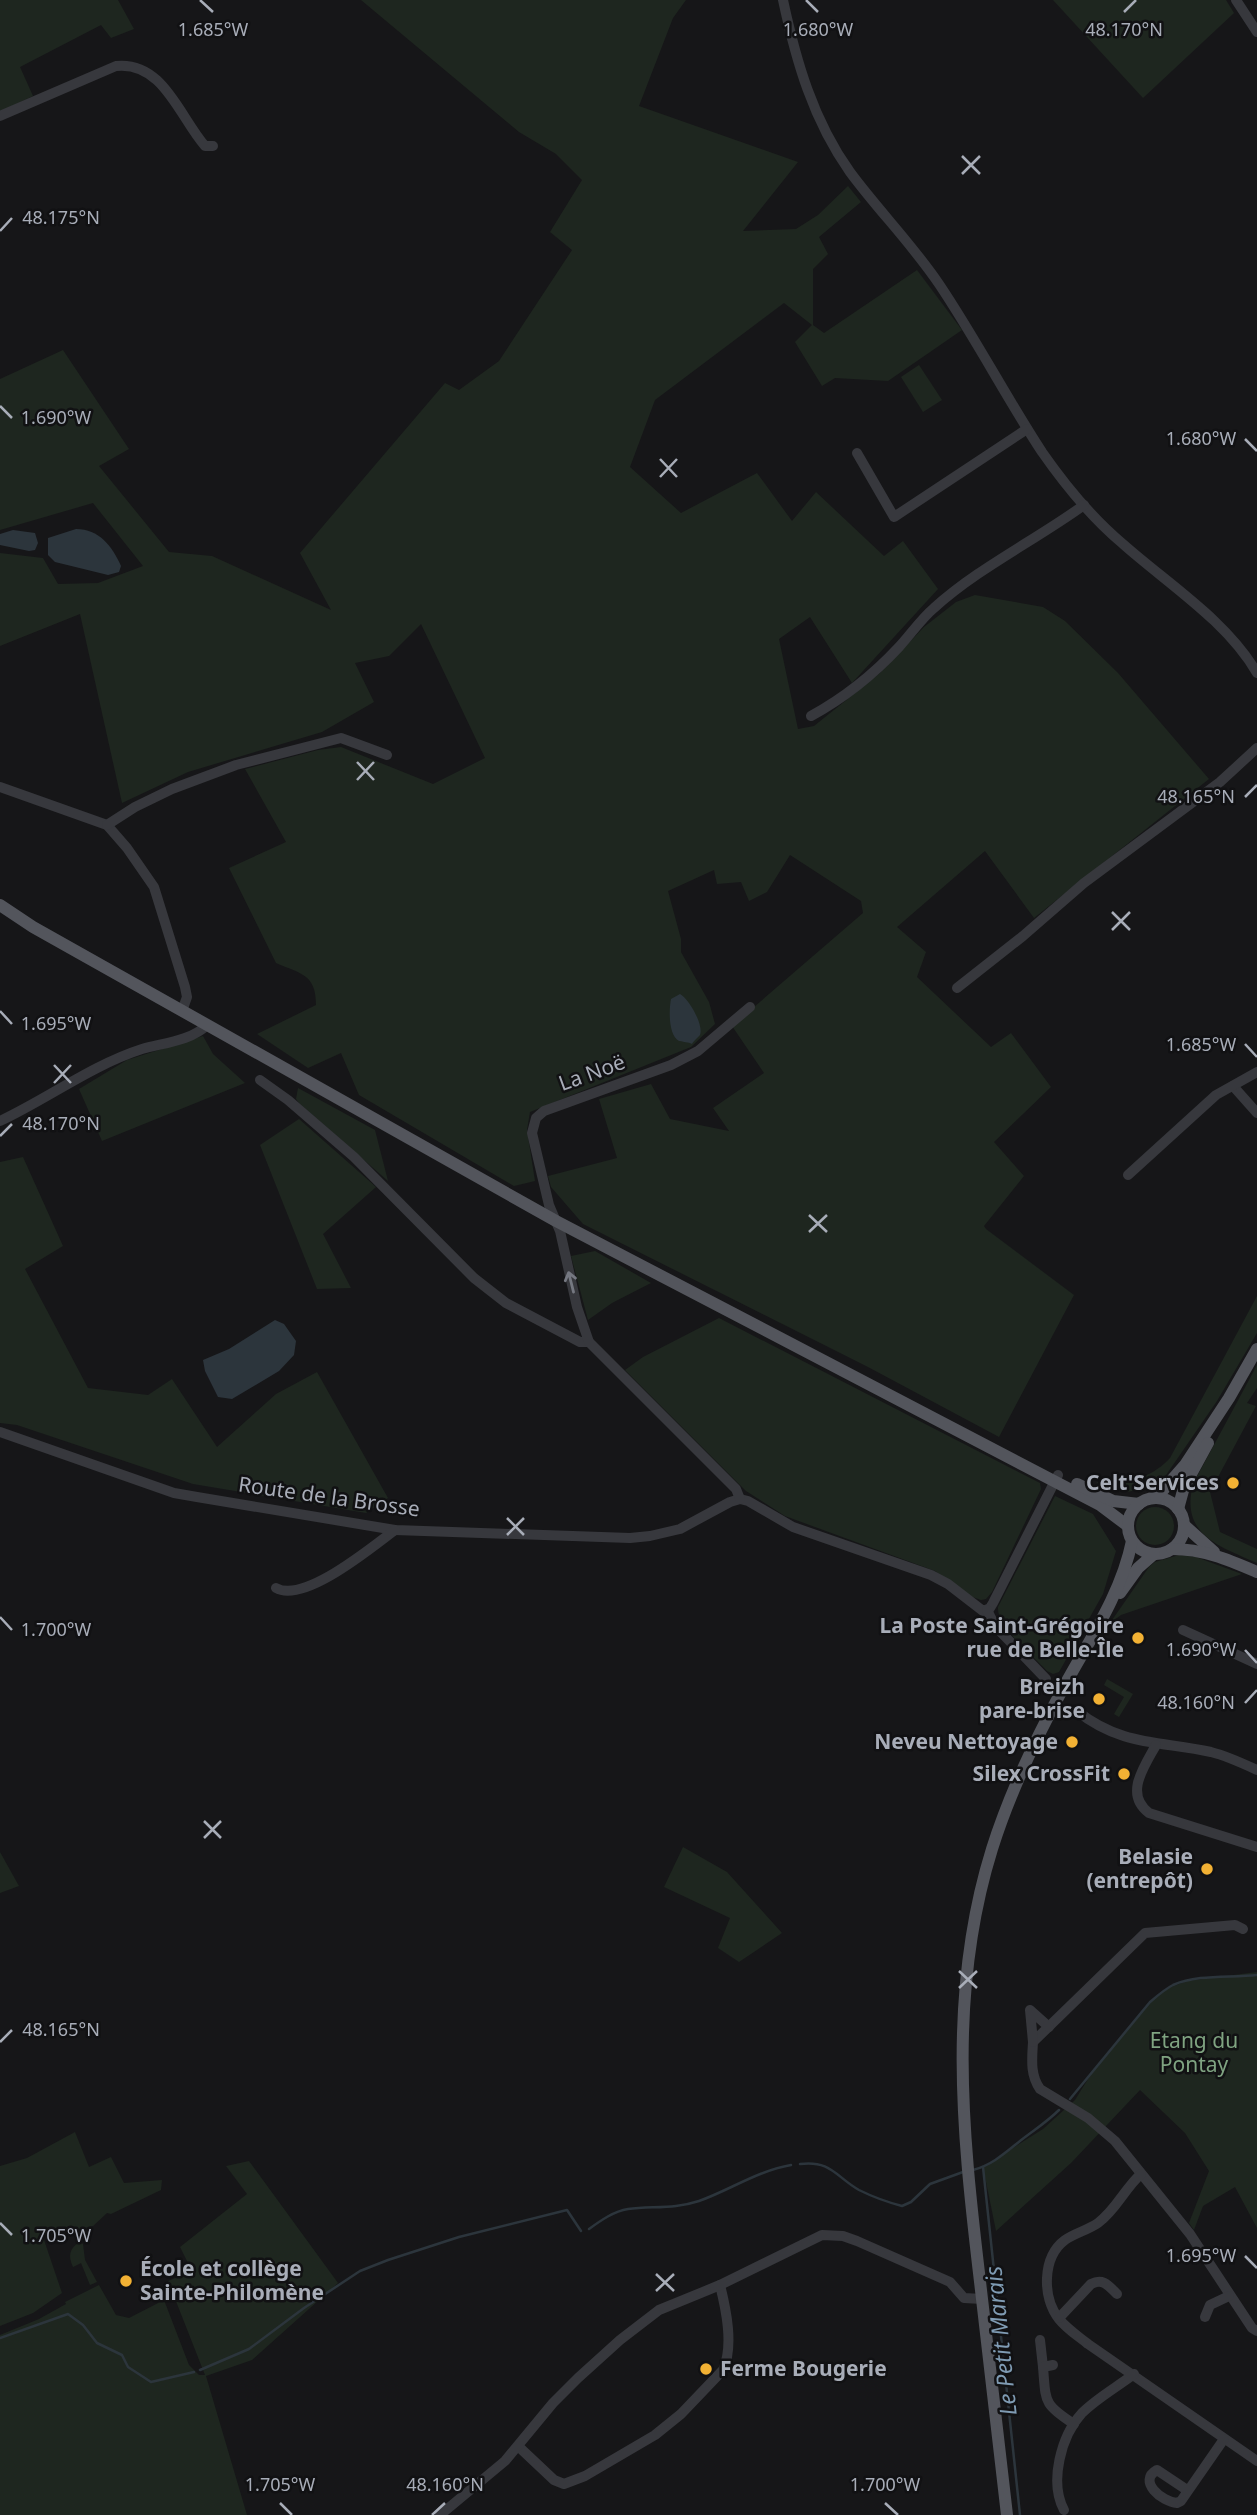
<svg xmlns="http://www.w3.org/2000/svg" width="1257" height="2515" font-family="'Noto Sans',sans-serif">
  <rect width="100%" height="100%" fill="#161618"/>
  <g fill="#1e261f">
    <polygon points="0,0 118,0 134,29 111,38 101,25 20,67 33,96 0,112"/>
    <path d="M361 0H686L673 18 639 106 798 162 743 231 796 229 818 215 848 186 861 202 819 237 828 254 813 269V325L824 333 917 270 962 330 888 381 835 378 822 386 795 342 812 325 784 303 655 400 630 467 681 513 757 473 792 521 816 492 884 556 903 541 938 589 852 683 810 617 779 639 798 729 814 726 880 673 924 627 956 602 975 595 1043 607 1065 621 1118 673 1209 779 1034 918 985 851 897 927 926 952 917 977 991 1047 1011 1033 1051 1087 994 1142 1024 1176 984 1226 986 1229 1074 1295 999 1437 868 1367 583 1224 551 1187 548 1176 617 1158 599 1099 651 1084 670 1119 729 1131 713 1108 764 1073 732 1026 863 913 861 901 790 855 767 892 749 901 741 882 717 884 714 870 668 891 681 939V952L709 1002 715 1024 691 1047 530 1112 527 1130 535 1181 514 1186 359 1095 341 1053 308 1068 257 1034 316 1005C316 974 301 974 276 963L229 868 286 842 245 769 318 750 341 747 433 784 485 758 421 624 389 656 355 663 374 702 322 732 188 772 122 803 80 614 0 646V553L43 558 58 584 98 583 143 566 93 503 0 530V379L63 350 129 449 99 466 169 552 212 556 331 610 300 553 445 383 459 390 499 361 572 250 550 232 582 180 556 154 519 132Z"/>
    <polygon points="1053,0 1226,0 1234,13 1143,98"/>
    <polygon points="919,365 942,400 923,412 901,377"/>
    <polygon points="203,1036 213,1054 245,1083 102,1141 79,1089 127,1060"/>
    <polygon points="298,1088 375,1130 388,1181 300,1104 296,1099"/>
    <polygon points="299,1119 376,1187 323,1234 351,1288 317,1289 260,1145"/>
    <polygon points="23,1157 63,1246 25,1269 88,1388 148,1395 172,1379 217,1447 276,1394 317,1372 388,1498 366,1513 193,1484 17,1425 0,1423 0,1162"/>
    <polygon points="595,1251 651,1283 612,1303 588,1320 571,1256"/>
    <path d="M1257 1296V1333L1217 1401 1164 1478 1147 1488 1127 1492 1107 1489 1096 1482C1122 1487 1152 1478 1170 1458Z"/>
    <polygon points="719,1318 1040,1483 1041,1489 992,1592 986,1599 981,1600 970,1596 935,1571 785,1516 746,1491 625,1370 643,1357"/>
    <path d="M1257 1365V1388L1247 1403 1256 1406 1210 1492 1220 1532 1257 1549V1563C1219 1546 1180 1535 1193 1484Z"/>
    <path d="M1055 1496 1093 1514 1116 1551 1103 1594 1059 1672 1053 1674 1047 1671C1034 1656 996 1627 998 1607Z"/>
    <circle cx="1155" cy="1526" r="19"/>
    <polygon points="1179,1555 1196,1557 1242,1574 1121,1615 1110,1623 1149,1567 1155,1562"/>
    <polygon points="1107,1679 1133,1694 1119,1717 1114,1714 1124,1697 1104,1685"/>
    <polygon points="683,1847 727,1872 782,1933 739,1962 718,1948 730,1918 664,1887"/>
    <polygon points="0,1852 19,1886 0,1893"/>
    <polygon points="1257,1972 1257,2228 1235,2187 1203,2206 1194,2230 1189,2223 1209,2171 1185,2133 1140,2090 1071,2163 996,2231 983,2167 1043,2129 1075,2100 1093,2071 1150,2002 1166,1989 1187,1981"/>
    <polygon points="75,2132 89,2167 111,2157 124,2183 162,2180 161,2190 111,2214 107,2213 93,2226 43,2237 62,2293 33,2313 0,2326 0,2166 27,2158"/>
    <polygon points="249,2161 338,2283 252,2360 206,2376 247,2515 0,2515 0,2335 39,2319 66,2304 65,2302 99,2285 116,2315 129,2318 164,2300 189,2365 199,2375 205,2375 168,2281 192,2271 180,2247 247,2194 226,2166"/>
    <path d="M80 2242 83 2244 85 2260 97 2282 90 2285 81 2263 73 2267C68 2256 69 2248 80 2242Z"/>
  </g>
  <g fill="#2c353c">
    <path d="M76 529C99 529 112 546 121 566L119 572 108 575 55 562 48 555V538Z"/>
    <polygon points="13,530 35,533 38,543 35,550 29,551 0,545 0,534"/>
    <path d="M680 994C689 999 704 1025 700 1035 698 1037 693 1042 692 1044 691 1043 680 1041 679 1041 668 1035 669 1009 671 999Z"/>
    <polygon points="275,1320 284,1324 296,1341 294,1355 279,1371 232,1399 218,1397 205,1371 203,1360 229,1349"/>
  </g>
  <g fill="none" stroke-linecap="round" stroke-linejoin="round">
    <g stroke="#2c353c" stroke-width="2.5">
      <path d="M1070 2099 1150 2002C1157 1996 1165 1989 1173 1985 1198 1974 1230 1978 1257 1975"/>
      <path d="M800 2164C831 2160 836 2177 859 2190 873 2197 887 2202 902 2206L911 2202 930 2184 963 2172"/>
      <polyline points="983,2167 1020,2515"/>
      <path d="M973 2170C992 2165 1005 2153 1020 2141 1034 2130 1047 2122 1059 2110"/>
      <path d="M589 2229C600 2221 614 2211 628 2209 652 2206 675 2209 699 2201 730 2190 757 2171 791 2165"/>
      <polyline points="0,2338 68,2314 83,2325 97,2343 122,2355 128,2367 151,2382 194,2372"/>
      <polyline points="200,2370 249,2349 304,2308 360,2271 388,2260 459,2237 567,2210 581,2231"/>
    </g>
    <g stroke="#37383d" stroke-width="10">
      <path d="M783 0C796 61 813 120 850 172 878 210 912 244 939 284 976 339 1006 397 1042 452 1065 485 1092 518 1123 544 1168 584 1227 621 1257 673"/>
      <polyline points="1236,0 1257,32"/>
      <path d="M0 116 116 66C163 61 179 116 205 146H213"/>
      <polyline points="857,453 894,517 1027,429"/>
      <path d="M811 716C844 698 873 675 899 647 911 634 921 619 934 608 978 568 1036 540 1084 505"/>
      <polyline points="0,787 107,825 127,848 154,887 185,987 187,997 182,1011"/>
      <polyline points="107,825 135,807 172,789 236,765 341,738 387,755"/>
      <polyline points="957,988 1023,936 1084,883 1220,782 1257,748"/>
      <polyline points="260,1080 288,1100 354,1157 474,1278 506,1303 580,1342 589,1342"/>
      <polyline points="1233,1086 1257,1113"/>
      <path d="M0 1121C47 1099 92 1065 142 1049 163 1043 191 1041 207 1025"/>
      <polyline points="1128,1175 1216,1095 1257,1072"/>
      <polyline points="0,1432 174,1493 197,1497 395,1530 630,1538 650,1536 680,1529 730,1502 740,1499 748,1501 793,1527 931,1575 948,1584 983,1611 990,1608 993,1603 1058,1475"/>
      <polyline points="740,1499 736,1489 589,1342 577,1307 560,1231 549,1205 532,1133 536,1118 544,1111 671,1065 698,1051 750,1007"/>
      <path d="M276 1588C304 1604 372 1547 395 1530"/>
      <polyline points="987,1610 995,1626 1046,1679"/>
      <polyline points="1183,1630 1257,1664"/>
      <path d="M1077 1711C1121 1746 1160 1741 1211 1752 1227 1756 1242 1763 1257 1770"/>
      <path d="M1156 1745C1144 1767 1124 1794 1149 1813L1257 1847"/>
      <path d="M1243 1929 1235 1925 1145 1933 1033 2042C1032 2059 1030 2075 1040 2089L1088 2118 1115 2141 1190 2234 1252 2328 1257 2331"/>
      <polyline points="1033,2042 1030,2010 1049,2027"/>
      <path d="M1141 2174C1125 2188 1116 2210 1098 2223 1088 2230 1075 2233 1065 2240 1042 2257 1042 2298 1059 2319 1067 2329 1078 2336 1088 2344L1257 2461"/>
      <polyline points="1205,2317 1210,2305 1229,2296"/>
      <path d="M1059 2318 1091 2284C1103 2278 1108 2285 1117 2294"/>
      <polyline points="1040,2340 1043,2367"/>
      <path d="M1053 2365 1043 2367C1046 2402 1043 2404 1074 2424"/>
      <path d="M519 2447 554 2480 564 2484 585 2476 655 2435 681 2414 723 2370C734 2346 726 2309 720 2285"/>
      <path d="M1187 2490 1157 2470C1137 2481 1162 2502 1177 2503L1181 2501 1224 2439"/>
      <path d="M1064 2510C1049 2482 1061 2436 1082 2413 1097 2398 1117 2387 1134 2374"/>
      <polyline points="440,2515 505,2461 553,2403 578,2378 620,2340 659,2310 720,2285 822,2235 843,2236 857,2241 950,2282 964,2298 982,2299"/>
    </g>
    <g stroke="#53555c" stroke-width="12">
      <polyline points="0,905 33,927 556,1221 1100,1505 1128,1526"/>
      <polyline points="1077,1484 1113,1501 1139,1504"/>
      <circle cx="1156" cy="1526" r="28"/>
      <polyline points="1156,1498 1185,1465 1229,1398 1257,1349"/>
      <polyline points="1178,1509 1184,1487 1208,1443"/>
      <polyline points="1184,1525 1214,1552"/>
      <path d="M1172 1549C1204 1549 1229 1560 1257 1572"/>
      <polyline points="1120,1593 1138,1568 1154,1554"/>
      <path d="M1007 2515C998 2434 988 2354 979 2273 962 2129 948 1990 992 1849 1009 1795 1033 1744 1060 1694 1086 1645 1121 1596 1132 1541"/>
    </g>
  </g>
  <defs><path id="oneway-shaft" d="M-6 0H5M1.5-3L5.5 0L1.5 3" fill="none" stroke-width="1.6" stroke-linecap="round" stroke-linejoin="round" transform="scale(1.75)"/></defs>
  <use stroke="#757881" href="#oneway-shaft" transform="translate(571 1282) rotate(-104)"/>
  <path fill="none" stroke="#a8adb8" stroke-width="2.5" d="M200 0 213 12M806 0 818 12M1124 12 1136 0M962 156 980 174M962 174 980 156M0 231 12 218M0 406 12 418M1245 439 1257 451M660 459 677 477M660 477 677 459M357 762 374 780M357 780 374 762M1245 797 1257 785M1112 912 1130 930M1112 930 1130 912M0 1011 12 1024M1245 1044 1257 1057M54 1065 71 1083M54 1083 71 1065M0 1136 12 1124M809 1215 827 1232M809 1232 827 1215M507 1518 524 1535M507 1535 524 1518M0 1617 12 1630M1245 1650 1257 1663M1245 1703 1257 1690M204 1821 221 1838M204 1838 221 1821M959 1971 977 1988M959 1988 977 1971M0 2042 12 2030M0 2223 12 2235M1245 2256 1257 2268M656 2274 674 2291M656 2291 674 2274M280 2503 292 2515M885 2503 898 2515M432 2515 445 2503"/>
  <g fill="#f2b134" stroke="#111113" stroke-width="2.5">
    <circle cx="1233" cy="1483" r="7"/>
    <circle cx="1138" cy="1638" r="7"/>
    <circle cx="1099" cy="1699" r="7"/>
    <circle cx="1072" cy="1742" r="7"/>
    <circle cx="1124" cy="1774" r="7"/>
    <circle cx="1207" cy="1869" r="7"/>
    <circle cx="126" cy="2281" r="7"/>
    <circle cx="706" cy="2369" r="7"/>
  </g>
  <g text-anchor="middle" stroke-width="5" stroke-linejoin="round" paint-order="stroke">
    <g font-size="21" fill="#a8adb8" stroke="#111113">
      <text transform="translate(592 1073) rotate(-20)" y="7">La Noë</text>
      <text transform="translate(329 1497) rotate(8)" y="7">Route de la Brosse</text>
    </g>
    <g font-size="21" font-weight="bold" fill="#a8adb8" stroke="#111113" text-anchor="end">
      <text x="1219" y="1490">Celt'Services</text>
      <text x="1124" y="1633">La Poste Saint-Grégoire<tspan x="1124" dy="24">rue de Belle-Île</tspan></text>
      <text x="1085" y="1694">Breizh<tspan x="1085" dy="24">pare-brise</tspan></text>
      <text x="1058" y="1749">Neveu Nettoyage</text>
      <text x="1110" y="1781">Silex CrossFit</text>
      <text x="1193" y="1864">Belasie<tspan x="1193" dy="24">(entrepôt)</tspan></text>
      <text x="140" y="2276" text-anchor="start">École et collège<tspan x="140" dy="24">Sainte-Philomène</tspan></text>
      <text x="720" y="2376" text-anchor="start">Ferme Bougerie</text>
    </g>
    <g font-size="21" fill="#7fa381" stroke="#111113">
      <text x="1194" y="2048">Etang du<tspan x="1194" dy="24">Pontay</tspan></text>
    </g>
    <g font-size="23" font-style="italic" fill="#7f9bb3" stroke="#111113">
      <text transform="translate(1001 2341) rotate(-96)" y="8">Le Petit Marais</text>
    </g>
  </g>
  <g font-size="18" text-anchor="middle" fill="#a8adb8" stroke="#111113" stroke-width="5" stroke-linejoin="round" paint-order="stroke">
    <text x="818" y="36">1.680°W</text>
    <text x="213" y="36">1.685°W</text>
    <text x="1124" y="36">48.170°N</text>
    <text x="61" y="224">48.175°N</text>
    <text x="56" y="424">1.690°W</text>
    <text x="1201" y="445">1.680°W</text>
    <text x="1196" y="803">48.165°N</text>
    <text x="56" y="1030">1.695°W</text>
    <text x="1201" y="1051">1.685°W</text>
    <text x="61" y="1130">48.170°N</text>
    <text x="56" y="1636">1.700°W</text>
    <text x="1201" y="1656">1.690°W</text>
    <text x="1196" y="1709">48.160°N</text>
    <text x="61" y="2036">48.165°N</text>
    <text x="56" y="2242">1.705°W</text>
    <text x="1201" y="2262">1.695°W</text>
    <text x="280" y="2491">1.705°W</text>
    <text x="445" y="2491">48.160°N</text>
    <text x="885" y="2491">1.700°W</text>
  </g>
</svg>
